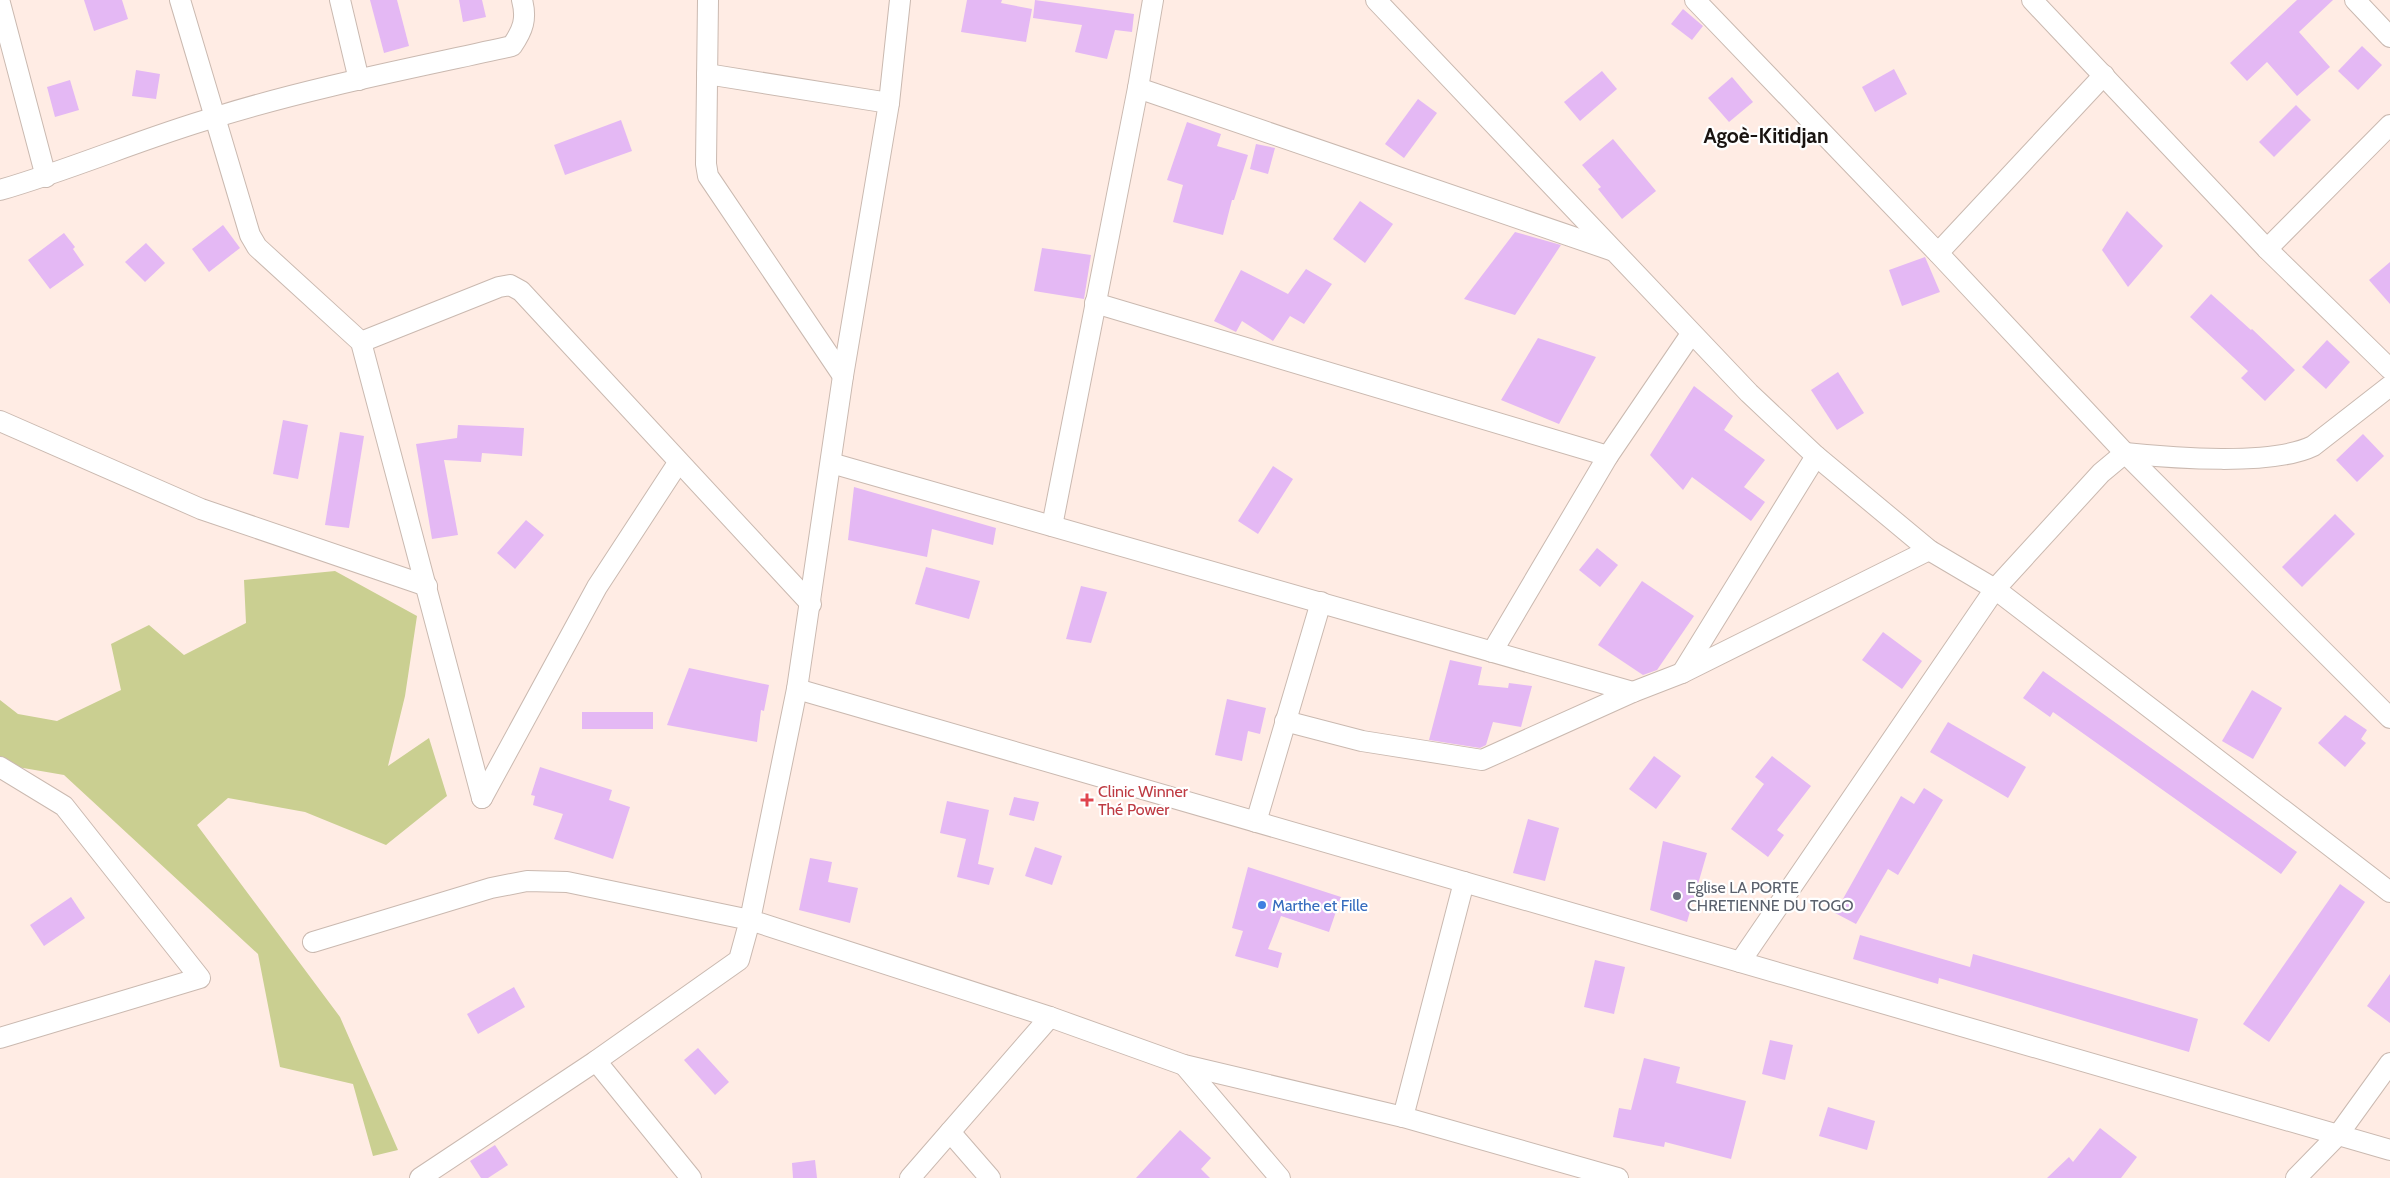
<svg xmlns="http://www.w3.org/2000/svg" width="2390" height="1178" font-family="Cabin,sans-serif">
  <rect width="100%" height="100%" fill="#ffece4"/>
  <polygon fill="#cacf91" points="335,571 417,616 405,696 388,766 429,738 447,796 386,845 305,812 228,798 197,825 340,1017 398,1150 373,1156 353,1084 280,1067 258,954 64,775 0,764 0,700 18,714 57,721 121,690 111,644 149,625 184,655 246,623 244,580"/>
  <g fill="#e4b8f4">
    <polygon points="84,0 122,0 128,19 94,31"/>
    <polygon points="370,0 397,0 409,46 384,53"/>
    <polygon points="459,0 482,0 486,17 463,22"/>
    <polygon points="967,0 1002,0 1001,3 1032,9 1026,42 961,32"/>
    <polygon points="1035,0 1134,14 1132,32 1115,30 1107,59 1075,52 1082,25 1033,18"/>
    <polygon points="2297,0 2333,0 2299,32 2330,67 2297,96 2267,62 2247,81 2230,63"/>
    <polygon points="1683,9 1703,26 1692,40 1671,24"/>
    <polygon points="2362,46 2382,65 2358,90 2338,71"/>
    <polygon points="1894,69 1907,94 1875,112 1862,87"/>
    <polygon points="136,70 160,74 156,99 132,96"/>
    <polygon points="1602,71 1617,89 1580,121 1564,102"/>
    <polygon points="1732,77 1753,102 1729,122 1708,98"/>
    <polygon points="70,80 79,110 55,117 47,87"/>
    <polygon points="1418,99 1437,113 1404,158 1385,144"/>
    <polygon points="2296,105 2311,120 2274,157 2259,142"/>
    <polygon points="621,120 632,151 565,175 554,145"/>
    <polygon points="1187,122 1221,134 1217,146 1248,155 1234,200 1232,200 1223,235 1173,222 1183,185 1167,180"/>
    <polygon points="1613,139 1656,191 1622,219 1598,189 1601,187 1582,165"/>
    <polygon points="1256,144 1275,148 1268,174 1250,169"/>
    <polygon points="1360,201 1393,224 1365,263 1333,239"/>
    <polygon points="2127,211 2163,246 2128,287 2102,250"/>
    <polygon points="223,225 240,248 209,272 192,249"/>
    <polygon points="1515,232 1561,245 1515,315 1464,299"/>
    <polygon points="64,233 75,247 73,249 84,265 50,289 28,260"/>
    <polygon points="146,243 165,263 145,282 125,262"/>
    <polygon points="1042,248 1091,255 1084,299 1034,291"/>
    <polygon points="1925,257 1940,292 1902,306 1889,270"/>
    <polygon points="2390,262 2390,304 2369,280"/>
    <polygon points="1306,269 1332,284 1304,324 1290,316 1273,341 1242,321 1236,332 1214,321 1241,270 1288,294"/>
    <polygon points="2211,294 2251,330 2252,329 2295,370 2265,401 2241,378 2248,371 2190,317"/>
    <polygon points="1538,338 1596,357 1559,424 1501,400"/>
    <polygon points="2327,340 2350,362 2326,389 2302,367"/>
    <polygon points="1838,372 1864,413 1837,430 1811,390"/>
    <polygon points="1694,386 1733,416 1724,430 1765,460 1744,487 1765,502 1751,521 1692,477 1683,490 1650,455"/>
    <polygon points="283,420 308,425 298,479 273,474"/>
    <polygon points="458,425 524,428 522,456 482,453 481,462 444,460 458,535 432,539 416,444 457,438"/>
    <polygon points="340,432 364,436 349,528 325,525"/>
    <polygon points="2363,434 2384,456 2357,482 2336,460"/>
    <polygon points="1273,466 1293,479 1258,534 1238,521"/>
    <polygon points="854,487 996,528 993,545 932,529 927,557 848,540"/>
    <polygon points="2335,514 2355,534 2302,587 2282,567"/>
    <polygon points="526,520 544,535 515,569 497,553"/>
    <polygon points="1597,548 1618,565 1600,587 1579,570"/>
    <polygon points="926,567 980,581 969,619 915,604"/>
    <polygon points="1642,581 1694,616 1657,670 1643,675 1598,645"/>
    <polygon points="1081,586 1107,592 1091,643 1066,639"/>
    <polygon points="1883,632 1922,661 1902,689 1862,660"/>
    <polygon points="1450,660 1482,667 1478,685 1508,688 1509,683 1532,686 1521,727 1493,722 1486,745 1480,748 1429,740"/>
    <polygon points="689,668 769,685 764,711 761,710 757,742 667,725"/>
    <polygon points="2043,671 2297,852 2281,874 2053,712 2050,717 2023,698"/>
    <polygon points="2252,690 2282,708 2253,759 2222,741"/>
    <polygon points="1227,699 1266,708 1260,734 1248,731 1242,761 1215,755"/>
    <rect x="582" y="712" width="71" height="17"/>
    <polygon points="2345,715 2367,730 2361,739 2366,743 2345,767 2318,743"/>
    <polygon points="1948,722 2026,767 2008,798 1930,752"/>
    <polygon points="1654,756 1681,776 1656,809 1629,789"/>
    <polygon points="1772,756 1811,786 1777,830 1784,835 1768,857 1731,829 1764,784 1755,777"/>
    <polygon points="540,767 612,790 609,800 630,807 613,859 554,839 563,814 533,805 535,796 531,795"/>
    <polygon points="1924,788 1943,800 1898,875 1888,869 1856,924 1835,913 1901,796 1914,804"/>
    <polygon points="1014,797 1039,802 1034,821 1009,815"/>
    <polygon points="947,801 989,810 978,864 994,868 989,885 957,877 966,839 940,833"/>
    <polygon points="1528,819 1559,828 1545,881 1513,873"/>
    <polygon points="1663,841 1707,853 1687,922 1650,910"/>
    <polygon points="1035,847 1062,856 1052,885 1025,876"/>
    <polygon points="810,858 832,862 828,882 858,888 850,923 799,910"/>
    <polygon points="1248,867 1341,897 1329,932 1281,916 1268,949 1282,953 1278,968 1235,956 1243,931 1232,928"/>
    <polygon points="2340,884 2365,902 2269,1042 2243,1024"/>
    <polygon points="71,897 85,918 44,946 30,925"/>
    <polygon points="1860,935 1970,967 1973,954 2198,1019 2189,1052 1939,978 1938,984 1853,959"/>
    <polygon points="1595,960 1625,967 1614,1014 1584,1007"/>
    <polygon points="2390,974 2390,1023 2367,1006"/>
    <polygon points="514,987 525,1007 478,1034 467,1014"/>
    <polygon points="1770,1040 1793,1045 1785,1080 1762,1074"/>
    <polygon points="698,1048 729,1082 715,1095 684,1060"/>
    <polygon points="1644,1058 1680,1067 1676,1083 1746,1101 1731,1159 1665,1142 1664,1147 1613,1137 1619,1108 1631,1110"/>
    <polygon points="1828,1107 1875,1121 1867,1150 1819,1136"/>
    <polygon points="2100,1128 2137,1157 2121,1178 2047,1178 2069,1157 2073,1162"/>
    <polygon points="1180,1130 1211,1158 1201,1169 1210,1178 1136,1178"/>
    <polygon points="495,1145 508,1165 488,1178 481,1178 470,1161"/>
    <polygon points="815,1160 817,1178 793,1178 792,1163"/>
  </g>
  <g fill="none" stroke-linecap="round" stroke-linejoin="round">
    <g stroke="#cab9b0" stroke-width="22">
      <g id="minor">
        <polyline points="180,0 250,235 257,247 361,342 482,798"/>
        <polyline points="340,0 359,80"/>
        <polyline points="708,0 706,164 708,176 843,376"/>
        <polyline points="900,0 889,103 843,376 797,689 750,920 1050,1017 1184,1065 1403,1117 1618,1178"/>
        <polyline points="1376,0 1749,393 1816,456 1929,550 1995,589 2390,892"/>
        <polyline points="1695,0 1938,253 2125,453 2390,718"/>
        <polyline points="2032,0 2267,249 2390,369"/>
        <polyline points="2355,0 2390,37"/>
        <polyline points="0,3 46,177"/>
        <polyline points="707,74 889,103"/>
        <polyline points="1138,88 1611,250"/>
        <path d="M0 190C73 169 143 138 216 117 313 87 413 68 512 46 523 30 527 19 522 0"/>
        <polyline points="2267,249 2390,125"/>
        <polyline points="1938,253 2104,75"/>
        <polyline points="1095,303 1608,456"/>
        <polyline points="361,342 499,287 510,285 521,291 811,604"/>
        <polyline points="0,421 201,509 427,586"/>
        <polyline points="831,463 1633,692"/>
        <polyline points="1052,526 1138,88 1153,0"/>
        <polyline points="1492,652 1608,456 1691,334"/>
        <polyline points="1682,673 1816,456"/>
        <polyline points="797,689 2390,1150"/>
        <polyline points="1285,721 1362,741 1482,760 1633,692 1682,673 1929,550"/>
        <polyline points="0,767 64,806 200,978 0,1038"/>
        <polyline points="482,798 597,587 678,463"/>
        <polyline points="1256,822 1321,602"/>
        <polyline points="313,942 491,888 527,881 567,882 750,920 739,960 596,1061 420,1178"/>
        <path d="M1740 962 1995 589 2101 473 2125 453C2172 458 2272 466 2313 446L2390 386"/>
        <polyline points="596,1061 691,1178"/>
        <polyline points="1184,1065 1280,1178"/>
        <polyline points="1403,1117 1464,882"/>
        <polyline points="950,1132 990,1178"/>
        <polyline points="910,1178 1050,1017"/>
        <polyline points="2296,1178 2338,1135 2390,1063"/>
      </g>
    </g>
    <use href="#minor" stroke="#fff" stroke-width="20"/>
  </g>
  <path fill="#e0444e" stroke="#fff" stroke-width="2" d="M1084.5 792.5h5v5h5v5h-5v5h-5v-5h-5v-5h5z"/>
  <circle fill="#6b7280" stroke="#fff" stroke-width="2" cx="1677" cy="896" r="5"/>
  <circle fill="#3f7fe0" stroke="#fff" stroke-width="2" cx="1262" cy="905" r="5"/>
  <g text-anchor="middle" stroke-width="4.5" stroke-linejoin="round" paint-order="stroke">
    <g font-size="16" fill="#be3a42" stroke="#fff" text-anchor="start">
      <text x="1098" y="797">Clinic Winner<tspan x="1098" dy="18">Thé Power</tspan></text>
    </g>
    <g font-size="16" fill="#5b616d" stroke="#fff" text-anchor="start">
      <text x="1687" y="893">Eglise LA PORTE<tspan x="1687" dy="18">CHRETIENNE DU TOGO</tspan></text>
    </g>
    <g font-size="16" fill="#366cbe" stroke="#fff" text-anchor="start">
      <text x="1272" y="911">Marthe et Fille</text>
    </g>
    <g font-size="21" font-weight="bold" fill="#1a1411" stroke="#fff">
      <text x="1766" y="143">Agoè-Kitidjan</text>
    </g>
  </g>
</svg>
